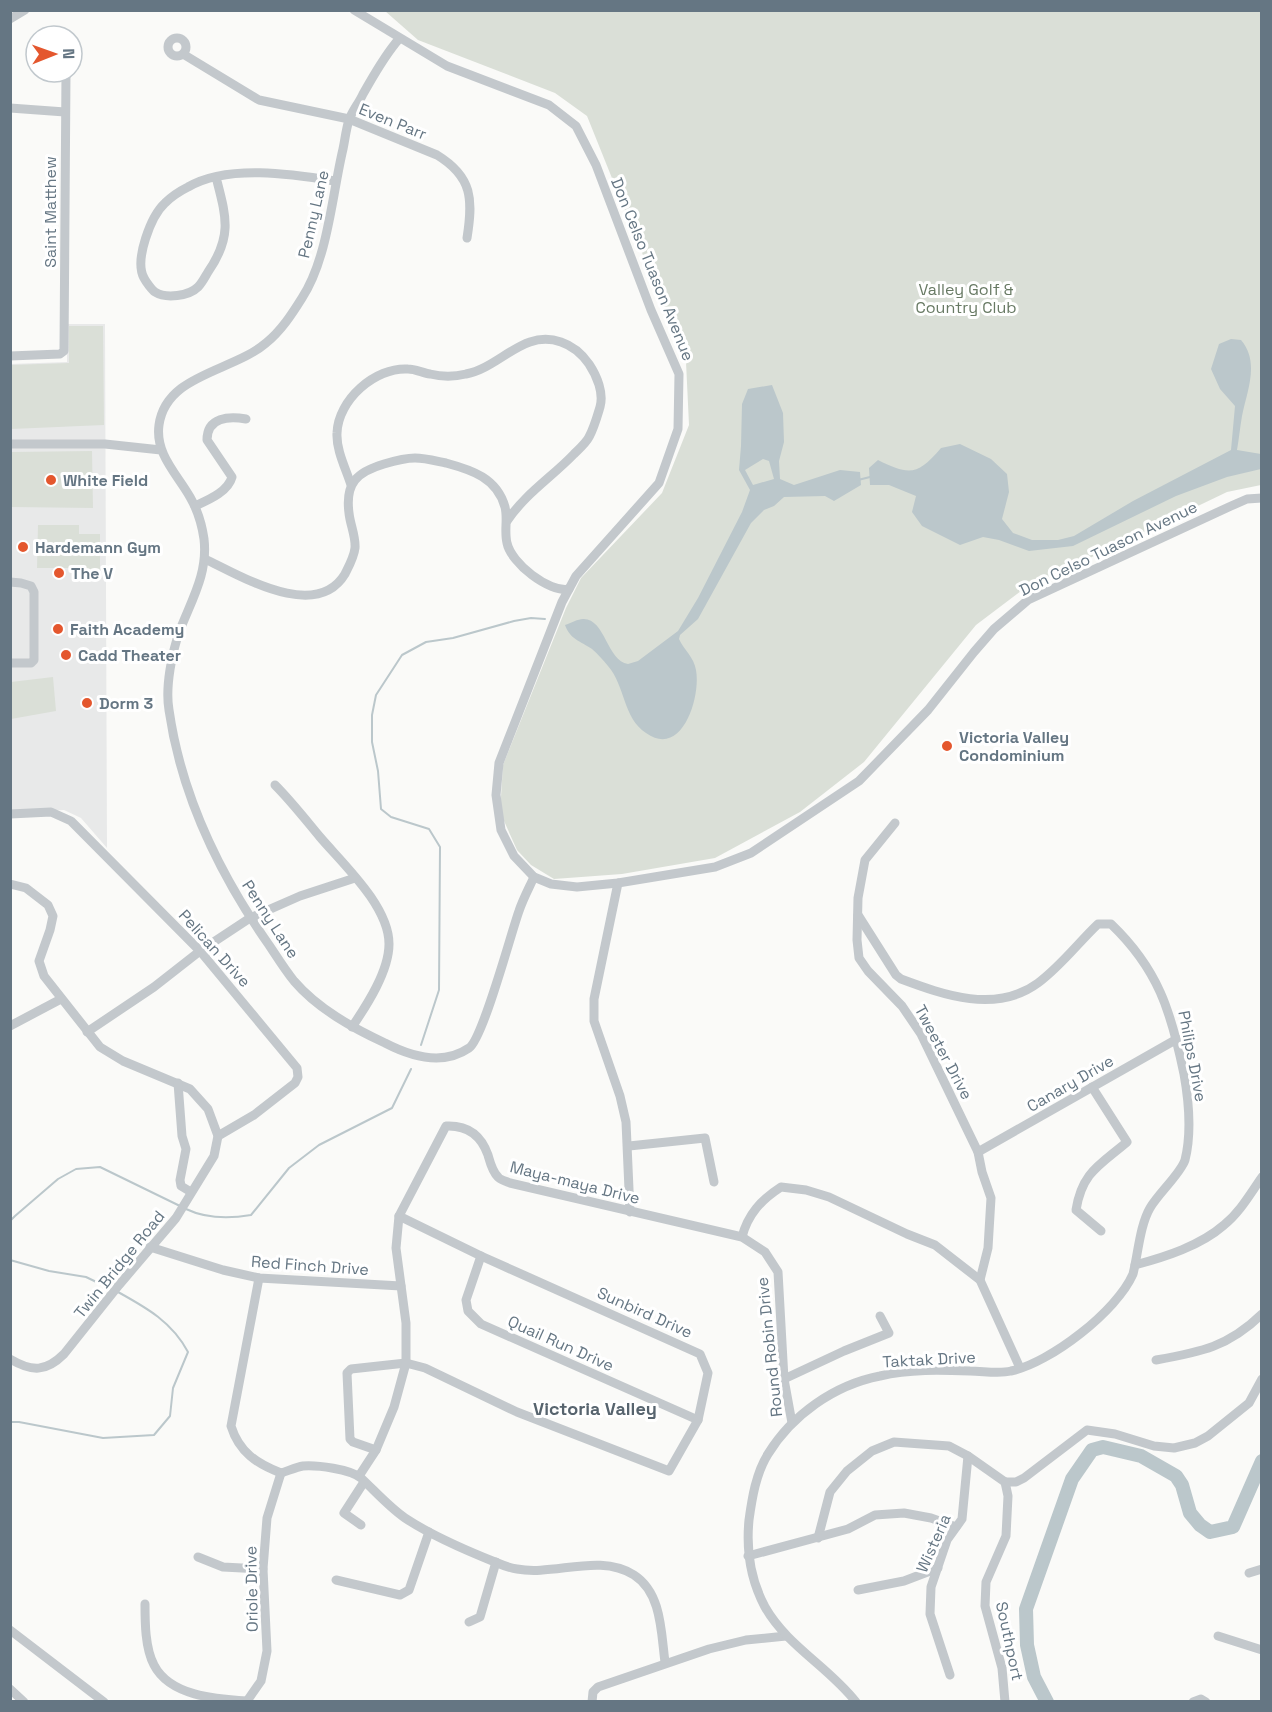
<svg xmlns="http://www.w3.org/2000/svg" width="1272" height="1712" font-family="'Space Grotesk',sans-serif">
  <rect width="100%" height="100%" fill="#fafaf8"/>
  <polygon fill="#e8e9e9" points="67,324 105,324 107,848 81,818 64,810 11,812 10,364 67,362"/>
  <g fill="#dadfd7">
    <polygon points="385,11 1261,11 1261,485 1227,492 1021,591 976,625 864,762 800,812 715,858 622,874 554,879 531,865 517,850 500,812 503,765 566,608 581,578 662,493 689,425 686,362 587,116 555,93 418,40"/>
    <polygon points="69,326 103,326 104,425 11,429 11,365 69,363"/>
    <polygon points="92,451 93,508 11,507 11,452"/>
    <polygon points="38,525 79,525 79,534 100,534 100,578 75,578 75,568 37,568"/>
    <polygon points="53,677 56,711 11,719 11,682"/>
  </g>
  <g fill="#bbc7cb" fill-rule="evenodd">
    <path d="M1231 339 1241 340C1260 362 1247 391 1242 416 1240 427 1239 439 1237 450L1261 454V469L1227 477 1176 496 1073 546 1029 551 999 540 983 537 960 545 922 526 912 512 916 496 889 485H870L869 468 878 460C910 476 918 475 941 448L960 444 991 459 1007 474 1009 492 1002 519 1013 533 1032 540H1058L1074 536 1133 501 1231 450 1235 406 1220 389 1211 369 1219 344Z"/>
    <path d="M772 385 783 413 784 442 779 461 780 479 794 485 840 470 860 472 861 485 834 501 825 496 784 497 774 506 764 510 751 523 698 619 680 635 679 639C684 650 694 657 696 670 701 697 682 759 646 733 623 718 625 685 608 666 603 660 598 654 592 649 580 641 570 639 565 625 571 623 578 619 583 619 605 618 607 661 628 664L638 661 678 631 698 598 742 512 750 490 739 470 741 446 742 404 748 389ZM763 459 769 461 774 479 753 485 745 470Z"/>
  </g>
  <g fill="none" stroke-linecap="round" stroke-linejoin="round">
    <g stroke="#bbc7cb" stroke-width="2">
      <polyline points="858,480 870,477"/>
      <polyline points="421,1045 439,990 440,847 429,829 391,817 381,809 378,771 372,742 372,715 376,695 402,655 426,642 453,638 514,621 531,618 545,619"/>
      <path d="M186 1209C207 1219 228 1219 251 1215L289 1168 319 1145 392 1108 411 1069"/>
      <polyline points="10,1221 15,1216 58,1179 76,1169 100,1167 180,1206"/>
      <polyline points="10,1260 49,1271 86,1277 113,1290"/>
      <path d="M10 1422H19L103 1438 154 1435 170 1416 173 1388 188 1352C172 1322 147 1308 118 1292"/>
    </g>
    <polyline stroke="#bbc7cb" stroke-width="14" points="1047,1702 1034,1677 1027,1645 1026,1609 1072,1479 1092,1450 1103,1447 1141,1456 1176,1476 1182,1485 1190,1513 1200,1525 1210,1532 1233,1527 1262,1461"/>
    <g stroke="#c3c8cc" stroke-width="9">
      <polyline points="354,10 447,66 549,105 576,126 596,165 651,310 679,374 678,429 659,483 576,576 562,602 499,763 496,795 501,830 514,856 534,877 551,884 577,887 618,883 715,867 751,853 859,781 928,710 974,652 994,629 1028,600 1231,506 1247,499 1262,498"/>
      <polyline points="10,19 25,10"/>
      <circle cx="177" cy="47" r="9"/>
      <path d="M399 39C384 56 374 75 363 94 359 103 352 111 349 120 346 129 345 140 343 149 332 195 328 258 302 298 292 314 281 331 266 343 232 372 166 374 159 425 155 454 177 474 190 497 197 509 202 525 204 539 208 573 192 599 180 630 172 652 165 687 169 710 181 794 220 875 269 945 277 957 285 970 294 981 318 1009 353 1028 385 1043 410 1056 443 1066 469 1048 483 1039 511 933 519 911 523 899 529 888 534 877"/>
      <path d="M183 54 259 100 349 119 437 155C473 177 473 200 467 238"/>
      <polyline points="10,108 65,112"/>
      <path d="M216 177C226 216 233 236 208 272 205 277 202 283 198 287 189 296 166 299 155 292 152 290 146 282 144 278 134 260 151 216 165 203 171 197 180 191 188 187 227 164 292 174 335 181"/>
      <polyline points="10,356 60,354 64,351 66,72"/>
      <polyline points="10,444 105,444 161,450"/>
      <path d="M351 485C346 469 336 450 337 433 338 400 375 367 408 369 415 369 423 373 430 374 442 377 454 377 466 374 501 367 523 329 561 342 573 346 582 354 589 364 597 376 604 393 600 407 597 417 594 428 589 437 586 443 579 449 574 454 552 477 525 494 507 521"/>
      <path d="M195 506C208 500 228 492 232 477L207 440C207 417 229 416 246 419"/>
      <path d="M205 559C241 576 316 622 345 574 349 566 354 557 355 548 356 537 350 524 349 513 345 483 357 472 384 464 394 461 404 458 415 458 425 458 436 461 446 463 472 470 497 478 505 507 508 519 504 531 507 543 511 563 549 593 569 589"/>
      <polyline points="10,582 21,583 31,586 34,592 34,660 31,663 10,663"/>
      <path d="M275 785C291 801 305 819 320 837 343 864 389 906 389 944 389 971 367 1005 352 1027"/>
      <polyline points="10,814 51,812 71,821 200,951 297,1068 298,1077 295,1083 254,1115 218,1136"/>
      <polyline points="895,823 865,860 858,898 857,940 859,958 868,971 902,1006 921,1034 978,1152 982,1172 991,1198 988,1248 980,1280"/>
      <polyline points="618,883 594,999 594,1021 620,1096 626,1122 630,1212"/>
      <path d="M10 884 26 888 48 905 53 916 50 930 39 961 44 976 100 1047 123 1061 190 1089 208 1109 218 1136 214 1156 176 1218 119 1285 64 1354C46 1372 32 1372 10 1359"/>
      <polyline points="10,1026 61,999"/>
      <polyline points="87,1032 154,987 200,951 250,918 300,896 355,878"/>
      <polyline points="178,1083 182,1136 186,1149 180,1180 181,1186 191,1192"/>
      <path d="M1092 1087 1127 1142C1100 1165 1082 1172 1076 1210L1101 1231"/>
      <polyline points="629,1146 705,1138 714,1182"/>
      <polyline points="978,1152 1177,1039"/>
      <path d="M742 1237C748 1214 761 1200 781 1187L806 1190 829 1197 907 1234 935 1245 980 1280 1020 1368"/>
      <polyline points="150,1247 223,1270 259,1278 401,1286"/>
      <polyline points="481,1256 466,1300 468,1311 481,1324 698,1420"/>
      <path d="M1135 1265C1165 1257 1200 1246 1224 1225 1240 1212 1250 1194 1262 1177"/>
      <path d="M259 1278 231 1426C239 1452 257 1464 281 1473"/>
      <path d="M1156 1360C1201 1352 1228 1347 1262 1314"/>
      <polyline points="784,1379 844,1351 889,1333 880,1316"/>
      <polyline points="376,1450 353,1442 350,1439 347,1373 351,1369 406,1363 425,1368 517,1412 669,1471 698,1420 708,1373 700,1354 481,1256 399,1216"/>
      <path d="M281 1473C288 1471 296 1467 303 1466 317 1465 350 1469 361 1478 375 1491 389 1507 405 1518 432 1536 465 1550 495 1562 502 1565 510 1568 517 1569 555 1576 599 1553 634 1575 662 1593 661 1633 665 1662"/>
      <path d="M359 1476 376 1450 394 1407 406 1363V1323L396 1248 399 1216 446 1126C467 1125 481 1135 488 1155 490 1162 492 1171 498 1177 500 1180 506 1181 510 1183L742 1237 765 1252 778 1272 784 1379 792 1423"/>
      <polyline points="1005,1482 1016,1482 1024,1478 1087,1430 1115,1434 1154,1446 1174,1448 1195,1443 1208,1436 1249,1403 1262,1379"/>
      <polyline points="1005,1482 1008,1496 1006,1536 986,1582 985,1606 1002,1668 1005,1702"/>
      <polyline points="361,1525 344,1513 364,1482"/>
      <polyline points="818,1538 830,1492 847,1471 872,1451 894,1442 949,1446 968,1456 1005,1482"/>
      <polyline points="748,1556 848,1529 875,1515 904,1513 931,1518 956,1527"/>
      <polyline points="198,1557 223,1567 263,1569"/>
      <polyline points="1249,1573 1262,1569"/>
      <polyline points="336,1580 400,1595 409,1590 429,1532"/>
      <polyline points="858,1590 904,1581 938,1568"/>
      <path d="M145 1604C145 1622 145 1648 154 1665 170 1696 215 1699 247 1701"/>
      <polyline points="469,1622 480,1617 496,1562"/>
      <polyline points="10,1630 104,1702"/>
      <polyline points="1218,1636 1262,1650"/>
      <polyline points="950,1675 930,1614 931,1587 947,1540 962,1519 968,1456"/>
      <polyline points="10,1689 24,1702"/>
      <polyline points="247,1701 261,1681 267,1651 263,1569 267,1518 281,1473"/>
      <polyline points="592,1702 593,1692 598,1687 709,1649 746,1640 786,1636"/>
      <path d="M856 1702C829 1667 787 1646 765 1607 750 1579 746 1551 749 1520 752 1498 756 1473 768 1454 792 1415 834 1385 880 1376 910 1369 940 1370 970 1371 983 1371 999 1374 1011 1371 1050 1363 1117 1311 1133 1274 1138 1254 1140 1225 1150 1208 1158 1194 1181 1173 1185 1160 1192 1132 1189 1102 1184 1074 1171 1011 1158 969 1111 924H1098C1078 943 1061 966 1038 983 996 1014 944 995 901 979L896 975 858 915"/>
      <polyline points="1193,1702 1201,1699 1206,1702"/>
    </g>
  </g>
  <g fill="#e4572e" stroke="#fff" stroke-width="2">
    <circle cx="51" cy="480" r="6"/>
    <circle cx="23" cy="547" r="6"/>
    <circle cx="59" cy="573" r="6"/>
    <circle cx="58" cy="629" r="6"/>
    <circle cx="66" cy="655" r="6"/>
    <circle cx="87" cy="703" r="6"/>
    <circle cx="947" cy="746" r="6"/>
  </g>
  <g text-anchor="middle" stroke-width="6" stroke-linejoin="round" paint-order="stroke">
    <g font-size="16" fill="#657683" stroke="#fff">
      <text transform="translate(393 121) rotate(22)" y="6">Even Parr</text>
      <text transform="translate(50 212) rotate(-90)" y="6">Saint Matthew</text>
      <text transform="translate(313 214) rotate(-77)" y="6">Penny Lane</text>
      <text transform="translate(653 269) rotate(68)" y="6">Don Celso Tuason Avenue</text>
      <text transform="translate(1108 548) rotate(-26)" y="6">Don Celso Tuason Avenue</text>
      <text transform="translate(271 919) rotate(57)" y="6">Penny Lane</text>
      <text transform="translate(215 948) rotate(48)" y="6">Pelican Drive</text>
      <text transform="translate(944 1052) rotate(62)" y="6">Tweeter Drive</text>
      <text transform="translate(1193 1056) rotate(79)" y="6">Philips Drive</text>
      <text transform="translate(1070 1083) rotate(-30)" y="6">Canary Drive</text>
      <text transform="translate(575 1182) rotate(14)" y="6">Maya-maya Drive</text>
      <text transform="translate(119 1264) rotate(-51)" y="6">Twin Bridge Road</text>
      <text transform="translate(310 1265) rotate(4)" y="6">Red Finch Drive</text>
      <text transform="translate(645 1312) rotate(24)" y="6">Sunbird Drive</text>
      <text transform="translate(561 1343) rotate(24)" y="6">Quail Run Drive</text>
      <text transform="translate(769 1347) rotate(-96)" y="6">Round Robin Drive</text>
      <text transform="translate(929 1359) rotate(-3)" y="6">Taktak Drive</text>
      <text transform="translate(933 1543) rotate(-66)" y="6">Wisteria</text>
      <text transform="translate(251 1589) rotate(-91)" y="6">Oriole Drive</text>
      <text transform="translate(1010 1641) rotate(78)" y="6">Southport</text>
    </g>
    <g font-size="16" fill="#687a64" stroke="#fff">
      <text x="966" y="295">Valley Golf &amp;<tspan x="966" dy="18">Country Club</tspan></text>
    </g>
    <g font-size="16" font-weight="bold" fill="#657683" stroke="#fff" text-anchor="start">
      <text x="63" y="486">White Field</text>
      <text x="35" y="553">Hardemann Gym</text>
      <text x="71" y="579">The V</text>
      <text x="70" y="635">Faith Academy</text>
      <text x="78" y="661">Cadd Theater</text>
      <text x="99" y="709">Dorm 3</text>
      <text x="959" y="743">Victoria Valley<tspan x="959" dy="18">Condominium</tspan></text>
    </g>
    <g font-size="18" font-weight="bold" fill="#57646e" stroke="#fff">
      <text x="595" y="1415">Victoria Valley</text>
    </g>
  </g>
  <rect width="1272" height="1712" fill="none" stroke="#657683" stroke-width="24"/>
  <g transform="translate(54 54) rotate(89)"><circle r="28" fill="#ffffff" stroke="#c1c8cd" stroke-width="1.5"/>
  <path d="M0-4.5L10 22L0 15L-10 22Z" fill="#e4572e"/>
  <text y="-9" font-size="16" font-weight="bold" text-anchor="middle" fill="#657683">N</text>
  </g>
</svg>
